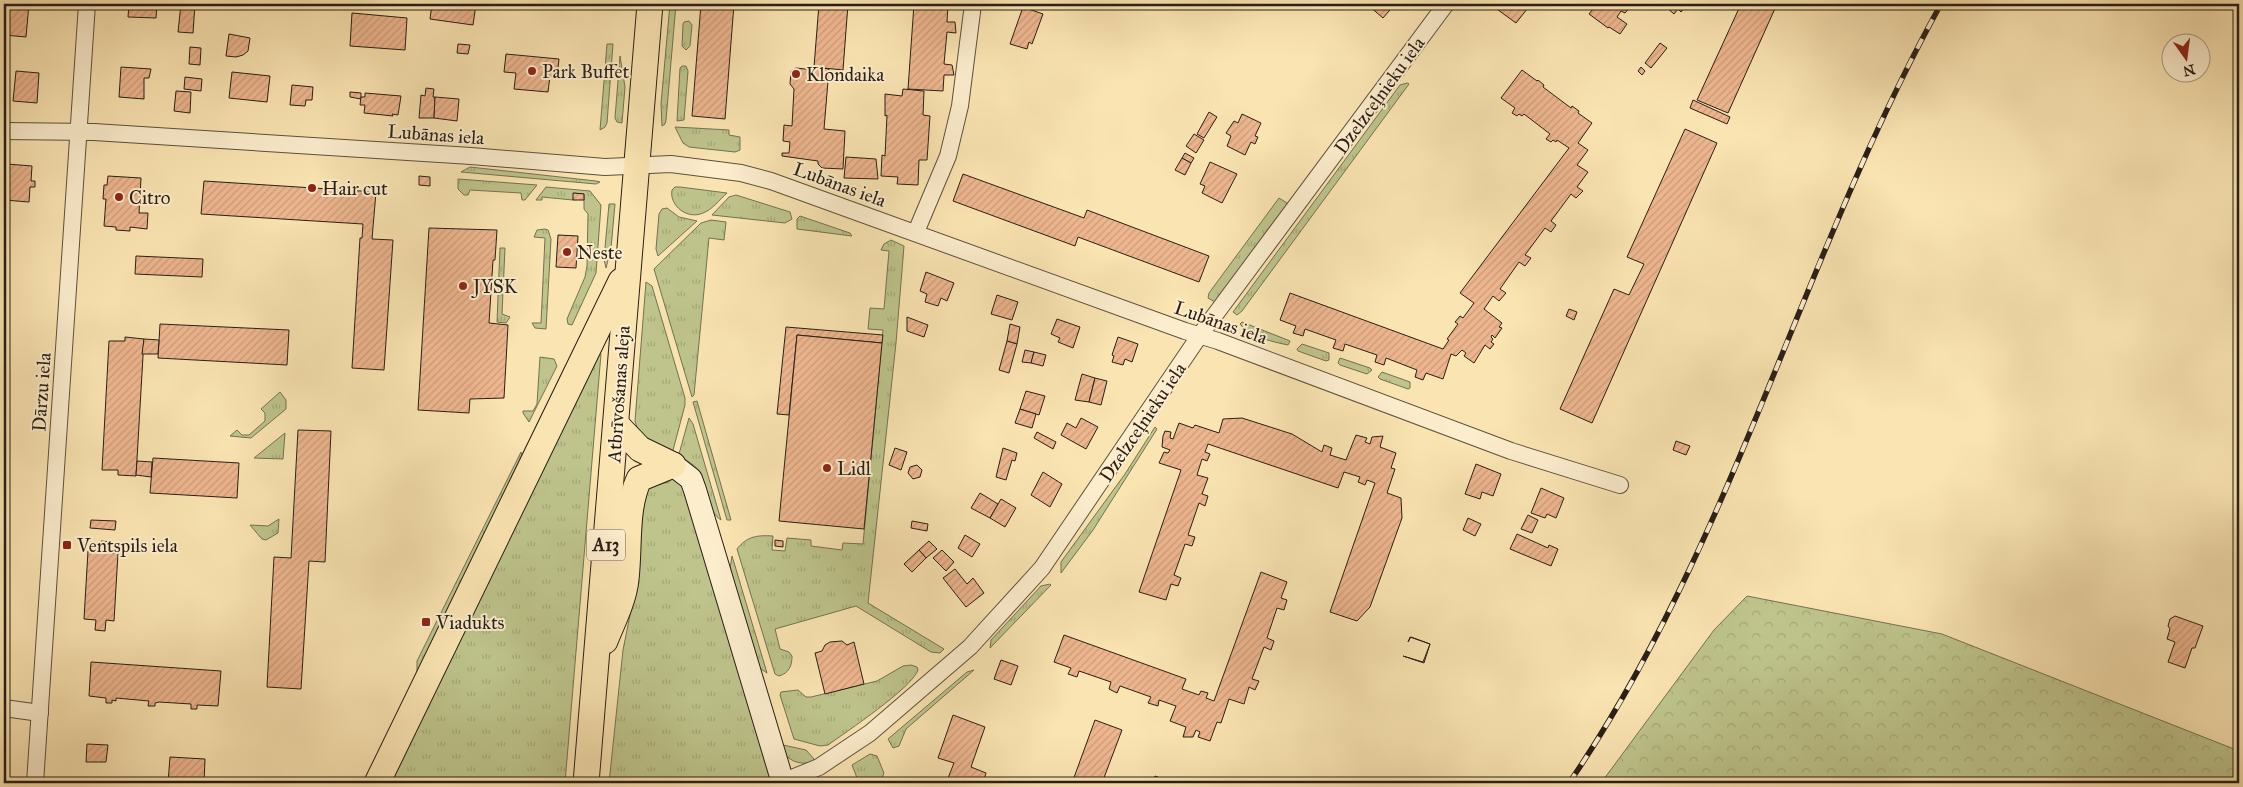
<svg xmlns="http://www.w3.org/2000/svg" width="2243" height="787" font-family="'IM FELL Great Primer',serif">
  <defs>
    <pattern id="grass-tufts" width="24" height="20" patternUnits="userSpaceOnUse" patternTransform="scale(1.25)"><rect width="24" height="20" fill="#bec48c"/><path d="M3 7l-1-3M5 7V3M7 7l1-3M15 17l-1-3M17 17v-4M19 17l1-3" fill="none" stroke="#a3a878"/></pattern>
    <pattern id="forest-crowns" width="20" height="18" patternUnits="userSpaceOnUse" patternTransform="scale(1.25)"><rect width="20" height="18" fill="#bec48c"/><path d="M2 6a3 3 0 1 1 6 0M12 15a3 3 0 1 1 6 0" fill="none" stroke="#a3a878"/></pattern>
    <pattern id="building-hatch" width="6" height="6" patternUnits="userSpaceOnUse" patternTransform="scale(1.25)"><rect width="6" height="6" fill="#eeb68f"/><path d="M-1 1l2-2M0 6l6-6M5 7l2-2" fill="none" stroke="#cc9c7b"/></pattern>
  </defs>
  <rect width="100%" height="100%" fill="#fae4b2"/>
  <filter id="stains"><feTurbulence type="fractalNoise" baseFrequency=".004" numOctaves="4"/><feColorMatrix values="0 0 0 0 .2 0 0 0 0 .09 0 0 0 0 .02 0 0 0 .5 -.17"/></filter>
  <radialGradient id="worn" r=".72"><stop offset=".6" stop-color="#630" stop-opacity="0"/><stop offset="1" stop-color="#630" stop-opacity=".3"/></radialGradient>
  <g fill="url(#grass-tufts)" stroke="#747152">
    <polygon points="670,4 676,4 666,120 665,124 662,126 661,104"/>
    <polygon points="689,21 692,25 690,46 686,50 682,46 683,24 684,22"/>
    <polygon points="607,44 613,44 607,123 605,127 600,130"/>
    <polygon points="620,56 625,87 622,123 617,122 615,118"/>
    <polygon points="682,66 686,66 688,71 684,120 677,121 680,68"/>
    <polygon points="1407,83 1409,84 1242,311 1237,315 1233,312 1400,85"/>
    <polygon points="675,127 729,130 729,135 740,137 740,150 735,152 689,147 683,143"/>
    <polygon points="470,167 596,181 600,182 596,184 461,172"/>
    <polygon points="458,179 537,185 525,200 522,200 521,193 470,190 468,195 464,195 458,189"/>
    <polygon points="546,187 590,191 601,205 596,273 572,325 568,324 567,319 585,277 587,266 588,214 584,209 584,194 574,193 573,200 542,197 542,200 536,200"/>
    <path d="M675 187H680L727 193C720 199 712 210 703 213 688 220 669 206 672 190Z"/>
    <polygon points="736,195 790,212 792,219 785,223 712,215 729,197"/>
    <polygon points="1279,198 1287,203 1286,207 1215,302 1208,298 1209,293"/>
    <polygon points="609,204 615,204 611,248 606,268 604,259"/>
    <polygon points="667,208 679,217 697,221 658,256 656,249 659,214 662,209"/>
    <polygon points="800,216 850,233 852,236 797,229 797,219"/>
    <polygon points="711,220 726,222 724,240 709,238 694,395 692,397 654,269 701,223"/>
    <polygon points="545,229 548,230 551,239 546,329 535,328 532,323 541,323 545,238 534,237 537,230"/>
    <path d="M891 240 904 246 896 343 868 603 944 649 940 653 931 652 856 606 775 629 780 649 789 652 792 656C792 666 789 673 779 676L775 674 737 549C747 536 758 535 773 536L772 550 785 551 787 538 811 540V546L842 550 843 543 863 544 883 330 868 329 870 308 884 309 889 251 881 250 884 244Z"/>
    <polygon points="500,248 505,248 502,314 510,317 506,323 497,322"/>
    <path d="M646 282 652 286 685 398V405L672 454C655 449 640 440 635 421Z"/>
    <path d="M1242 322 1290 341 1288 345C1274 342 1249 337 1240 324Z"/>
    <polygon points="1302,344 1329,353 1329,360 1326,361 1298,351 1297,349"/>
    <polygon points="596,352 601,354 565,783 391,783"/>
    <polygon points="540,357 554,359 557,366 529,422 523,413 523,411 533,411 537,404"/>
    <polygon points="1340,358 1370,368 1372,370 1367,374 1340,365 1338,363"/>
    <polygon points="1382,372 1410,382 1410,388 1408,389 1380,379 1378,377"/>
    <polygon points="280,392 286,400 286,409 251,438 230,436 237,430 242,435 249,435 265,421 265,413 261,409"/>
    <polygon points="697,401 731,520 727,520 693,402"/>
    <path d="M689 418 693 424 721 520C706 510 708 489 701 474 696 464 685 461 679 454Z"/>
    <polygon points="1155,427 1157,429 1093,530 1061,573 1061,562 1125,474"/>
    <polygon points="285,433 283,459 254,458"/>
    <polygon points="521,452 523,457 417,676 417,661"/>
    <polygon points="669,478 680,483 685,490 774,783 609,783 623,650 633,600 637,518 645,488 668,482"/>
    <polygon points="279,519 278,533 266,540 262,539 250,525 268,526"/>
    <polygon points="732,556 767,673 758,667 730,569"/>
    <polygon points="1050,584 1051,585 990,648 991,640 1041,586"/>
    <path d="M911 665 917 667 918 670C912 688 846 732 828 745L820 746 794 739 780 695 781 692 798 690 806 697H811L877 681 903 666Z"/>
    <polygon points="974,670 906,729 899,746 893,748 888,739 967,672"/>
    <path d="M783 745 806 750 814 759 812 762C801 765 792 762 784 754Z"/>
    <polygon points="870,754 877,756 884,773 880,783 859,783 852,765"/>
  </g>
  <polygon fill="url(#forest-crowns)" stroke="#747152" points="1747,596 1942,634 2239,751 2239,783 1601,783 1714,630"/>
  <g fill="url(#building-hatch)" stroke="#291e17">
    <polygon points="4,4 29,4 26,37 4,35"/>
    <polygon points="129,4 157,4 156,18 128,17"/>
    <polygon points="181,4 195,4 193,33 178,32"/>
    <polygon points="432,4 476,4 473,25 430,19"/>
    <polygon points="701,4 734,4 725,119 692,116"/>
    <polygon points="819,4 848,4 843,70 814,67"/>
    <polygon points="914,4 948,5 947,22 955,22 956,33 947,32 944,64 952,65 954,75 944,75 943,91 908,89"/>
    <polygon points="916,4 948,4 948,5"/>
    <polygon points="1372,4 1395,4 1383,18 1369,6"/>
    <polygon points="1496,4 1531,4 1516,23 1494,7"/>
    <polygon points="1597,4 1626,4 1631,6 1625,13 1621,11 1617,17 1627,24 1620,34 1609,27 1608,28 1589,14"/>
    <polygon points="1669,4 1678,9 1674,14 1666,7"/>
    <polygon points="1670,4 1683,4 1678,9"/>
    <polygon points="1683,4 1687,4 1681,12 1678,9"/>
    <polygon points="1741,4 1777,4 1728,113 1697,100"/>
    <polygon points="1023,7 1043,14 1032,44 1029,42 1027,49 1010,44"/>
    <polygon points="352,13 407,18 405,50 350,46"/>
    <polygon points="229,34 250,38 248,51 243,55 236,57 226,56"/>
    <polygon points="1660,43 1667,48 1651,68 1645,63"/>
    <polygon points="458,44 470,45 468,54 457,53"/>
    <polygon points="190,47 201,48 200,65 189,64"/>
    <polygon points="506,54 559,59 557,77 550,76 548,92 514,89 516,73 504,72"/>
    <polygon points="121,67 151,69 149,78 144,78 144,99 119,97"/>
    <polygon points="814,67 829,69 824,129 845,131 843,169 822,168 818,164 818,161 782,156 782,153 789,153 790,142 783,141 784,125 792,126 794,89 790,84 791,71 796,68 814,70"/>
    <polygon points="1641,67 1645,71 1642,75 1638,71"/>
    <polygon points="1522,70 1537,81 1538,80 1544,85 1543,87 1571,108 1572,106 1579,111 1578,113 1592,123 1578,143 1588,150 1577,165 1588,172 1577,187 1583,191 1576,198 1571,194 1551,221 1556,225 1551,232 1545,228 1525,255 1531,258 1525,266 1519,262 1500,289 1506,293 1499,301 1493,296 1484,309 1502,323 1499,327 1502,328 1495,338 1492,335 1491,337 1493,339 1491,342 1494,344 1490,349 1485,345 1474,363 1464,356 1466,353 1462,350 1456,356 1451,354 1443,379 1426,373 1423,380 1415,377 1417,370 1386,358 1384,365 1375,362 1377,355 1345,344 1343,351 1333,348 1336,340 1305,329 1303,336 1293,333 1296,326 1280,320 1290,293 1443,349 1449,340 1447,339 1458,324 1455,322 1460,316 1463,318 1474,303 1460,293 1569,148 1557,140 1556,142 1553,140 1551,142 1546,139 1550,134 1524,114 1522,116 1519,114 1517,116 1512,113 1515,108 1501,98"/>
    <polygon points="16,71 39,73 37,103 13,101"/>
    <polygon points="232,72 270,76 267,102 229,98"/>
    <polygon points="185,77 202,79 201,91 184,89"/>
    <polygon points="292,85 313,87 312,100 306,100 305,106 290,105"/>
    <polygon points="426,88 434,89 433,97 435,97 434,118 419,118 421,95 425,96"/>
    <polygon points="903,89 924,91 923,115 930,116 927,160 919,160 918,185 897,184 898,177 881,176 882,155 885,156 887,115 885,116 885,94 902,96"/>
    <polygon points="176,91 191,92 190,113 174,111"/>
    <polygon points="350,92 361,93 361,99 350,97"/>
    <polygon points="365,93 401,96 398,115 392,114 393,116 364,113 365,105 360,105 361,97 365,97"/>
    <polygon points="435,97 459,99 457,121 434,118"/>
    <polygon points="1693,100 1730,117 1727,124 1690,108"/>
    <polygon points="1209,112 1217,117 1204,138 1197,134"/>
    <polygon points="1242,114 1261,123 1255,136 1258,137 1255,144 1251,142 1245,155 1227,146 1231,136 1226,133 1234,121 1238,123"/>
    <polygon points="1685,129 1717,143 1592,423 1560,409 1614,289 1629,295 1644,264 1627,257"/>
    <polygon points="1194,134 1204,140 1196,153 1186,146"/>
    <polygon points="1185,153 1194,158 1191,163 1182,158"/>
    <polygon points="846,157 876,159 878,179 844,178"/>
    <polygon points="1182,158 1191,163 1185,175 1175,170"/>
    <polygon points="1210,162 1237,174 1222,203 1202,193 1205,186 1200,184"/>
    <polygon points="7,164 32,166 31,181 35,181 35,187 30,187 29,202 4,200"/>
    <polygon points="963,174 1084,218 1087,210 1209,256 1199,282 1078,237 1075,246 953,201"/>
    <polygon points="108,176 141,178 139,213 148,213 147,229 130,227 130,231 116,230 116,227 104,226 106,199 103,199 104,185 107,185"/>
    <polygon points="419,176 430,177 430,186 419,185"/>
    <polygon points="204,181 376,192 372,239 393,240 384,370 352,368 360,238 362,238 363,224 201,214"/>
    <polygon points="573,193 584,194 584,200 573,200"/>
    <polygon points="429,228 497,230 495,260 493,260 489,323 508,325 504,398 470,399 469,413 418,410"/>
    <polygon points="558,235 578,236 576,268 556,267"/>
    <polygon points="136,256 203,259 202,277 135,274"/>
    <polygon points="926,272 954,283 947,301 941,298 938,306 925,302 927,294 920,291"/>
    <polygon points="997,295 1018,302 1012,320 991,314"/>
    <polygon points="1569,309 1577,312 1574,320 1566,316"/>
    <polygon points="907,317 928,325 924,337 907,331"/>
    <polygon points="1057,319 1080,327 1073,348 1058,342 1060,338 1051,334"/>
    <polygon points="160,324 289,330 287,365 158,358"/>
    <polygon points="1010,324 1020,327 1017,344 1007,341"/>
    <polygon points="786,327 883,335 882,343 797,335 789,415 777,414"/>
    <polygon points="797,335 882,343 864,529 779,521"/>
    <polygon points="125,337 144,339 136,476 118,475 118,470 102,470 109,341 125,341"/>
    <polygon points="1118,337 1138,344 1132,362 1125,359 1123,365 1112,362 1114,356 1112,355"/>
    <polygon points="144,339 159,340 158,354 142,354"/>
    <polygon points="1007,341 1017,344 1009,373 999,370"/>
    <polygon points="1025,350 1034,352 1031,363 1022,362"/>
    <polygon points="1034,352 1046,355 1043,366 1031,363"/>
    <polygon points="1082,374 1095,378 1089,402 1075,400"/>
    <polygon points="1095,378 1107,381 1101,405 1089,402"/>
    <polygon points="1026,391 1045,396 1039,415 1020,409"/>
    <polygon points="1020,409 1036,414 1032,428 1015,423"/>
    <polygon points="1081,418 1098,427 1086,449 1061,435 1067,423 1076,428"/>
    <polygon points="1242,418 1292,434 1322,452 1324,445 1332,448 1330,455 1346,460 1356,435 1367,438 1365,442 1370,444 1372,437 1383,436 1380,447 1396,453 1391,468 1395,469 1387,493 1401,498 1402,518 1370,607 1357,621 1330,612 1375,483 1367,480 1365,485 1358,482 1360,477 1344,472 1338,488 1208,444 1205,452 1210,454 1207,461 1202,459 1197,475 1208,478 1202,494 1208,496 1205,506 1199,503 1188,535 1195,537 1192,546 1185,544 1174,575 1181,578 1178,586 1171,584 1166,600 1139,592 1181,470 1159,463 1164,452 1168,453 1170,450 1162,447 1163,436 1165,431 1171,432 1170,438 1173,439 1179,423 1193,428 1195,425 1219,433 1223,419"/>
    <polygon points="298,430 331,431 325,562 309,561 301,689 267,687 274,557 291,558"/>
    <polygon points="1037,432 1056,442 1053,449 1034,438"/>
    <polygon points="1676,441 1690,446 1686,455 1673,450"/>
    <polygon points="895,448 907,452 901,470 889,465"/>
    <polygon points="1003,448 1017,453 1015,461 1012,460 1006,480 996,477"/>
    <polygon points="153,458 239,463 237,498 150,493"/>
    <polygon points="137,461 152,462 151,477 136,475"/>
    <polygon points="1476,464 1501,474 1493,496 1482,492 1480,499 1465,494"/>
    <polygon points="917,465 922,470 920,477 913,479 908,473 910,467"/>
    <polygon points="1043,472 1062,484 1050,507 1031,495"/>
    <polygon points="1541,488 1564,498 1556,518 1547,514 1545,518 1531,513"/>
    <polygon points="980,493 998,504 990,518 971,508"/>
    <polygon points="1001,499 1016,508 1005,527 990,518"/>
    <polygon points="1528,515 1538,520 1532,533 1521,529"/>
    <polygon points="1468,518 1481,524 1475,536 1463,530"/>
    <polygon points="91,520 116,521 115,530 90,528"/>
    <polygon points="912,521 928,524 927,531 911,528"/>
    <polygon points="1517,534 1548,548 1549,545 1558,549 1551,566 1510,549"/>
    <polygon points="965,535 980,544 972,557 958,548"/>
    <polygon points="775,540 783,541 783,547 775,546"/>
    <polygon points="101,541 111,542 110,553 118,553 114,621 106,620 105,631 95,630 96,620 84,619 88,551 101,552"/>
    <polygon points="929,541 937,549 926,558 919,550"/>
    <polygon points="919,550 926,558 912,572 904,564"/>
    <polygon points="942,550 954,562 946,571 933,558"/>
    <polygon points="955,569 967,584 973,578 984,593 966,607 943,578"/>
    <polygon points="1261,572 1287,582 1281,598 1287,600 1284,610 1277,608 1267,638 1274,641 1271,650 1264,647 1252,679 1259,681 1255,690 1249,687 1244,704 1229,699 1221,723 1217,722 1210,741 1198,737 1200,732 1196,730 1193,737 1183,737 1186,727 1170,721 1176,706 1159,700 1158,706 1148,703 1151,697 1120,686 1117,693 1109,689 1111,682 1079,671 1077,677 1068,674 1071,668 1054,662 1064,635 1186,679 1182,689 1199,695 1201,691 1208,693 1206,698 1214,701"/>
    <polygon points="2175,616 2203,626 2195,648 2192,648 2185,668 2168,662 2175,642 2167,639 2170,629 2168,626 2170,619"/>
    <polygon points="1410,637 1430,644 1424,663 1403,656 1423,662 1430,644 1411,637 1408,642"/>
    <polygon points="842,641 847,645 854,642 864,684 825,694 815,653 822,651 825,645 830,642"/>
    <polygon points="1001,660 1018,666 1011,685 994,679"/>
    <polygon points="91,662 221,671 218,706 197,705 197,709 191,709 191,704 159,702 155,703 155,706 148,706 149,701 116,698 116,701 112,700 112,703 106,703 106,698 89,696"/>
    <polygon points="953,715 985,727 971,767 986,773 983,783 946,783 954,763 938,758"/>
    <polygon points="1095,720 1122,730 1102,783 1072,783"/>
    <polygon points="87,744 108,745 106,762 86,762"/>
    <polygon points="170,757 205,759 204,783 168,783"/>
    <polygon points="1155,776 1173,783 1152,783"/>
    <polygon points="77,779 104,781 104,783 77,783"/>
  </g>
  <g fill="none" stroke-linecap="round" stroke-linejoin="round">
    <g stroke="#5d503e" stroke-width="18">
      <g id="minor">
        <polyline points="4,131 94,132 471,156 605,167 671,164 741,173 771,181 1185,331 1218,341 1511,451 1620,485"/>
        <polyline points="916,232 948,156 960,106 973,4"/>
        <polyline points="4,708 40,713"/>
        <polyline points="782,782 819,767 870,733 970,647 1042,568 1200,335 1446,4"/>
        <polyline points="35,783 87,4"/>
      </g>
    </g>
    <g stroke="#291e17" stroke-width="24">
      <polyline id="secondary" points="673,465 691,479 695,490 783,783"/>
    </g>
    <g stroke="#291e17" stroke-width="27">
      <g id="primary">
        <polyline points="616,424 640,449 673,465"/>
        <path d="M605 641C613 621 624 600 626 579 630 546 625 510 639 479L673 465"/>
        <polyline points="377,783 621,281"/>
        <polyline points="586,783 650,4"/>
      </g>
    </g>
    <use href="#minor" stroke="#fcedcd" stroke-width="16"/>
    <use href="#secondary" stroke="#fcedcd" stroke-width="22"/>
    <use href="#primary" stroke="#fae4b2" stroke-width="25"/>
    <g stroke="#291e17" stroke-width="5.5">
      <path id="rail" d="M1569 783C1733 544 1801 256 1941 4"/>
    </g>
    <use href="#rail" stroke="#fcedcd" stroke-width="4" stroke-dasharray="11" stroke-linecap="butt"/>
  </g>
  <g fill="#8f2418" stroke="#fcedcd" stroke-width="2">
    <circle cx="532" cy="71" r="5"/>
    <circle cx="796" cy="74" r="5"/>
    <circle cx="312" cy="188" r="5"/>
    <circle cx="119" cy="197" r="5"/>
    <circle cx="567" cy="252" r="5"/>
    <circle cx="463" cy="286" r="5"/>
    <circle cx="827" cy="468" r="5"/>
    <rect x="62" y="540" width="10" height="10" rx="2.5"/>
    <rect x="421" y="617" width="10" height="10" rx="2.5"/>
  </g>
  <g text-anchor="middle" stroke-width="4" stroke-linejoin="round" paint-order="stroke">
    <rect fill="#fcedcd" stroke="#685c4e" stroke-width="1" x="587" y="529.5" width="38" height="31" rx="4"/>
    <g font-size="18" font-weight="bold" fill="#291e17">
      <text x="606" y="551">A13</text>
    </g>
    <g font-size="19" fill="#291e17" stroke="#fcedcd" text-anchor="start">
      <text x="542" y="78">Park Buffet</text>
      <text x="806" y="81">Klondaika</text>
      <text x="322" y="195">Hair cut</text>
      <text x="129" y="204">Citro</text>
      <text x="577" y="259">Neste</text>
      <text x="473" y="293">JYSK</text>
      <text x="837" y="475">Lidl</text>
      <text x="77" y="552">Ventspils iela</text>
      <text x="436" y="629">Viadukts</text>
    </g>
    <g font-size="19" fill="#291e17" stroke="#fcedcd">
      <text transform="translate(1379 95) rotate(-54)" y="7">Dzelzceļnieku iela</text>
      <text transform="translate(436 134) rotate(4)" y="7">Lubānas iela</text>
      <text transform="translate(840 184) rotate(20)" y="7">Lubānas iela</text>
      <text transform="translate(1221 322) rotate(19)" y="7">Lubānas iela</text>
      <text transform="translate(41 392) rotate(-86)" y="7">Dārzu iela</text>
      <text transform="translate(618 394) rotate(-86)" y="7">Atbrīvošanas aleja</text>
      <text transform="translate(1142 422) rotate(-56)" y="7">Dzelzceļnieku iela</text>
    </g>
  </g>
  <rect width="2243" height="787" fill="none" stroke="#fae4b2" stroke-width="20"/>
  <rect x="5" y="5" width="2233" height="777" fill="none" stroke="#291e17" stroke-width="2.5"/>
  <rect x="10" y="10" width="2223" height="767" fill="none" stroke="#291e17"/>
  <g transform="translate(2186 58) rotate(166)"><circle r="24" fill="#fcedcd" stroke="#a89a84"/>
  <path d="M0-4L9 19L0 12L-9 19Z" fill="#8f2418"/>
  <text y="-8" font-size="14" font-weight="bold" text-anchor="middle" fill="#291e17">N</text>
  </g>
  <rect width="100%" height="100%" filter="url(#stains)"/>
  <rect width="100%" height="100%" fill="url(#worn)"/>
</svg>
